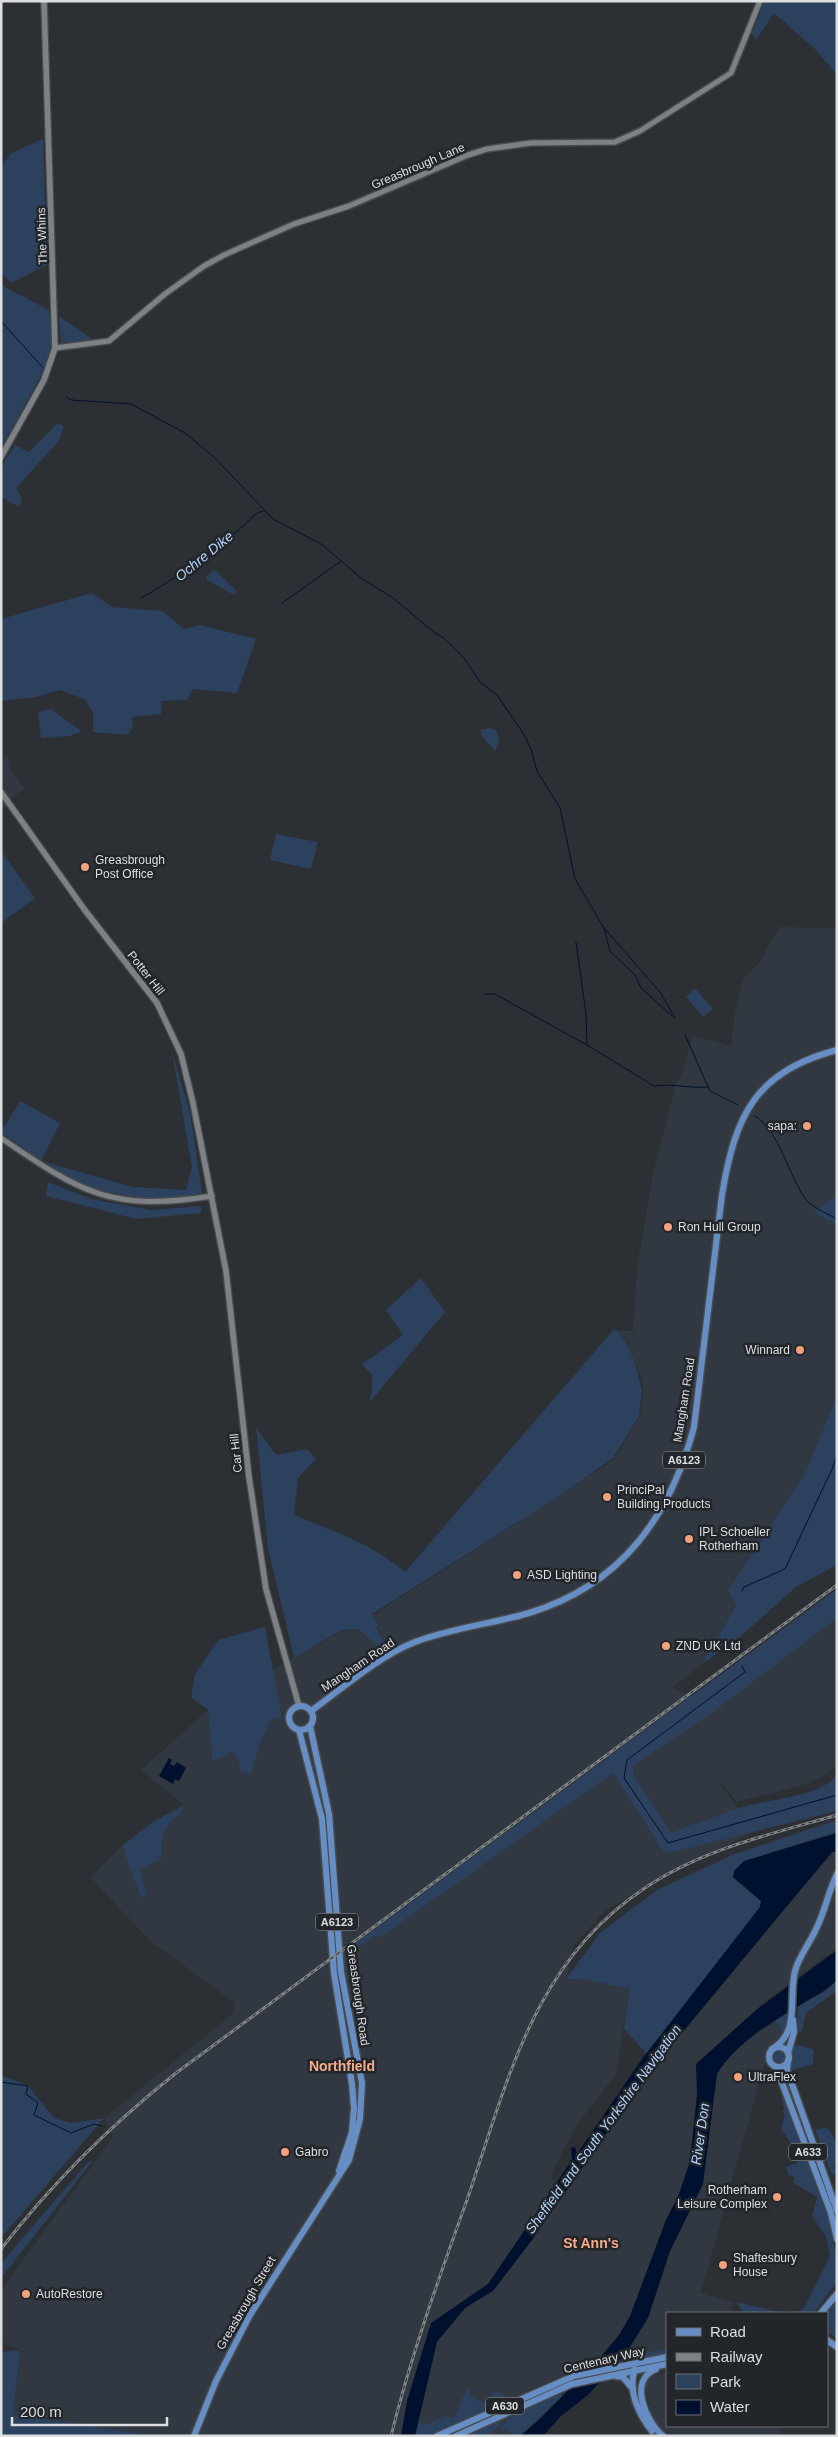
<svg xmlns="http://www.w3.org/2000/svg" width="838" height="2437" font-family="Arial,sans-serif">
  <rect width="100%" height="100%" fill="#2c2f33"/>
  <g fill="#323841">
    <polygon points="1,757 8,757 12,772 25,789 7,800 10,804 1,810"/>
    <polygon points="779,927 837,928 837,1195 813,1212 837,1225 837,1395 805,1473 728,1591 736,1604 702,1664 673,1687 714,1708 837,1595 837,1765 827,1774 807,1784 737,1802 720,1782 719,1783 756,1830 607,1909 573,1946 567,1979 587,1980 630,1989 616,2074 576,2126 554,2168 551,2180 575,2178 651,2070 721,1987 785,1907 837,1849 837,1948 759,2006 775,2020 784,2035 769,2047 701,2293 734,2302 730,2313 667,2313 667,2348 644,2353 630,2346 648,2318 670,2251 690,2210 673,2204 666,2220 630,2316 619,2335 599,2359 428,2436 154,2436 13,2414 20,2350 1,2343 1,2290 113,2137 104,2118 234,2013 234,2002 150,1941 90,1877 122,1846 141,1898 146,1896 140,1870 161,1859 162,1839 168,1822 182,1813 184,1805 141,1770 208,1710 212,1761 234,1752 239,1762 240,1772 251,1774 260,1743 271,1720 282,1718 272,1670 342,1631 357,1629 382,1650 389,1648 377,1627 380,1625 373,1615 561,1495 614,1459 640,1416 643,1391 642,1378 626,1340 616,1331 633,1331 637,1266 654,1169 677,1080 680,1080 693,1036 731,1046 736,1006 743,978 759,963"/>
    <polygon points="667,2371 667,2426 784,2426 776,2436 667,2436 651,2417 645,2383 647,2379"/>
    <polygon points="510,2413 526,2431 520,2436 463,2436"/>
  </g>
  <g fill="#2c415e">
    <polygon points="765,1 837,1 837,75 815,49 774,13 756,40 752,33"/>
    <polygon points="43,139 47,265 11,283 1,273 1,168 11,153"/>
    <polygon points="1,285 49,310 53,349 39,379 1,448"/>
    <polygon points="59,316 93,340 61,343"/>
    <polygon points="58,423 64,426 59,441 16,488 22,499 19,507 1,497 1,467 15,445 29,452"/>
    <polygon points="214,570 217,572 237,592 234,595 207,580 206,576"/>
    <polygon points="92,593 112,607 162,611 184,629 200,625 256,639 237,693 193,689 187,700 161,701 161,714 132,717 133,726 128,735 93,732 93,712 84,699 60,690 36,697 1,701 1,619"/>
    <polygon points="51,709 80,730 80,733 72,734 72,736 41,738 38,712"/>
    <polygon points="490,728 496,730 499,741 495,751 481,735 481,730"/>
    <polygon points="276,834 318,842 311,869 270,860"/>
    <polygon points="1,851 35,898 1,923"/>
    <polygon points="695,988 713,1009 703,1017 686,997"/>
    <polygon points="172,1051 190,1113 202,1193 153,1200 91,1189 41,1161 1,1132 1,1125 5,1126 20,1101 60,1123 41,1161 133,1187 186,1190 192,1168"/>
    <polygon points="48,1182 91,1199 152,1210 201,1206 201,1213 136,1219 46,1196"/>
    <polygon points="837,1195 837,1225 813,1212"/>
    <polygon points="421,1278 445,1312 369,1403 372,1391 372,1375 362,1364 403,1335 386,1310"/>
    <path d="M614 1329 625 1340 634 1359 642 1391 639 1416 613 1458 561 1495 372 1614 379 1625 376 1627 388 1647 382 1650 358 1629 342 1630 294 1658 268 1549 256 1427 276 1455 307 1449 316 1459 298 1478 294 1515C333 1531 373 1544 405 1572Z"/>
    <polygon points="837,1395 837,1565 796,1587 740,1637 702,1664 736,1605 728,1591 805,1473"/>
    <path d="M837 1589V1618L717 1709 634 1765 633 1774 671 1833C694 1825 716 1816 739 1808 770 1798 813 1799 837 1776V1811L665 1854 613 1773 379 1938 377 1935 350 1953 348 1949Z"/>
    <polygon points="265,1627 282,1718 271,1720 260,1743 251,1774 240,1772 239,1762 234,1752 212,1761 208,1710 191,1697 195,1674 218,1640"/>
    <path d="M184 1805 182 1813C161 1827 162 1835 161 1859L140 1870 147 1896 141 1898 122 1846 151 1823Z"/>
    <polygon points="837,1820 837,1832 744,1861 734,1879 761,1901 760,1907 647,2054 624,2029 630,1989 587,1980 566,1979 600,1933 657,1890 732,1855"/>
    <polygon points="837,1980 837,1991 806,2013 801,2034 798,2028 798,2007 827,1990"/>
    <polygon points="788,2013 788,2024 784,2035 775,2020"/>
    <polygon points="799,2045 814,2050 813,2064 792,2070 792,2047"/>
    <circle cx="779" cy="2057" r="5.5"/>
    <polygon points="1,2075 28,2086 54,2118 71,2123 104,2118 1,2238"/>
    <polygon points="778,2077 830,2223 837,2264 836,2283 814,2313 796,2313 804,2308 830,2256 826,2236 812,2216 817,2197 792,2182 795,2180 792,2175 789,2176 786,2167 798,2163 796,2157 799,2154 781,2129 785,2114 782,2112 784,2109"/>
    <path d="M826 2127C837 2136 837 2149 837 2162L833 2165 837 2169V2173L832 2175 815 2130Z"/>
    <polygon points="94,2159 1,2278 1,2264 9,2254 88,2162"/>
    <polygon points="837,2301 837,2339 829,2332 827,2314"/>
    <polygon points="736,2302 783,2313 744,2313"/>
    <polygon points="630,2346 644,2353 667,2348 667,2353 625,2362 628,2357 624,2358"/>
    <polygon points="20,2350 13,2414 154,2436 1,2436 1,2352"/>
    <path d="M467 2387 472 2397 483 2403 485 2401 489 2402 494 2391 506 2395 490 2403 489 2408C465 2419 441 2436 415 2436L418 2423 427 2424 446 2416 454 2419Z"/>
    <path d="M561 2394 562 2396 520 2436 501 2429C506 2414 546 2400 561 2394Z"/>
    <path d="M502 2418C497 2436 485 2436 469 2436Z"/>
  </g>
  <g fill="#001130">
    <polygon points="169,1758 172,1760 170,1764 174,1766 177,1762 186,1768 179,1781 175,1779 173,1784 159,1776"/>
    <polygon points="837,1833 836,1852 832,1852 651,2070 532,2240 493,2291 465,2308 437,2342 415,2436 401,2436 407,2401 431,2323 488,2284 572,2160 571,2148 575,2147 577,2154 642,2059 760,1907 761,1901 733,1877 734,1871 744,1861"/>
    <path d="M837 1950V1980C828 1989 819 1994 808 2000 776 2020 737 2041 717 2074L703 2184 670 2251 648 2318 626 2353 589 2394 560 2417 543 2436H520L538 2421 599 2359 619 2335 630 2316 666 2220 678 2197 690 2161 697 2094 696 2064 756 2010Z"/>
  </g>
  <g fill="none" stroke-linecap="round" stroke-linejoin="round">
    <g stroke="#001130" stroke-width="1">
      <polyline points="1,321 44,369"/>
      <polyline points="66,397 71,400 131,404 185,433 214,457 273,519 321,544 361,578 393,598 435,633 444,638 464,658 481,683 497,695 523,733 531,749 537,771 560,808 575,879 604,928 660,992 675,1018"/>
      <path d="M141 598C177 578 209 553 242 527 249 521 254 513 263 511"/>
      <polyline points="281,604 341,561"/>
      <polyline points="604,929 610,951 635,975 641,988 672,1016"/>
      <polyline points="576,942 586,1014 587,1045"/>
      <path d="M484 994H495L587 1045 654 1086C674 1083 690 1089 708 1087"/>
      <polyline points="685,1035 710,1091 738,1105"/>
      <path d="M755 1116C779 1129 790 1180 807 1201 814 1208 828 1214 837 1219"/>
      <polyline points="742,1591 744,1587 785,1569 833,1467 837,1453"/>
      <polyline points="742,1666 745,1672 627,1760 624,1778 668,1843 837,1795"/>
      <polyline points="1,2082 28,2086 26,2094 38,2103 34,2115 71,2133 94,2124 102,2126"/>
    </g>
    <g stroke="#484b4d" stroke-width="8">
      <g id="tertiary">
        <polyline points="55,348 109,341 165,294 204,266 224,255 294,224 349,206 468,155 487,149 531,143 615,142 640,131 731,73 760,1"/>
        <path d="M1 1138C82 1193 111 1212 212 1196"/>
      </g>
    </g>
    <g stroke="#484b4d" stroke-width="8">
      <g id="secondary">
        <polyline points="1,457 44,380 55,348 44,1"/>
        <polyline points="1,792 84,909 157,1003 181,1054 193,1103 226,1271 249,1477 266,1589 299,1706"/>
      </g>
    </g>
    <g stroke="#484b4d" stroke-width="9">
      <g id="primary">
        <circle cx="301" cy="1718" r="12"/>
        <path d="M311 1711C343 1688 379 1656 415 1642 452 1628 491 1624 529 1613 621 1585 670 1517 694 1427L722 1195C735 1116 755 1071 837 1050"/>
        <polyline points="299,1730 322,1819 334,1973 352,2084 354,2108 352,2132 339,2171"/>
        <circle cx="779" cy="2057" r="10"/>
        <path d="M772 2049C801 2032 788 1998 795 1971 799 1956 810 1943 816 1929 825 1912 828 1892 837 1874"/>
        <polyline points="788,2053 794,2032 793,2020"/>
        <polyline points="788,2060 787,2070 837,2211"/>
        <polyline points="776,2067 831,2213 837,2239"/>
        <polyline points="821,2313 837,2294"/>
        <polyline points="827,2340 837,2347"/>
        <path d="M635 2369C627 2390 639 2415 652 2431"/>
        <path d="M656 2369C628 2380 645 2421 663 2436"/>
        <polyline points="616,2376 623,2377 633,2389"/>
        <polyline points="194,2436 216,2381 250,2315 349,2160 360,2119 362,2083 341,1972 329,1814 310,1726"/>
        <polyline points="437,2436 574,2376 667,2357"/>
        <polyline points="456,2436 572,2384 667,2364"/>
      </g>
    </g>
    <use href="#tertiary" stroke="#7d8085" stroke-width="5"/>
    <use href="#secondary" stroke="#7d8085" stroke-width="5.5"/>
    <use href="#primary" stroke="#668ec4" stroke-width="6"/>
    <g stroke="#808386" stroke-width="3">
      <g id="rail">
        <path d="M1 2249C52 2183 111 2125 176 2073L837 1585"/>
        <path d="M391 2436C411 2355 439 2278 467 2200 508 2081 533 1962 645 1888 702 1849 772 1834 837 1815"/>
      </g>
    </g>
    <use href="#rail" stroke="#222529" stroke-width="1" stroke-dasharray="4" stroke-linecap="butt"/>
  </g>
  <g fill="#f1a17c" stroke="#222529" stroke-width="2">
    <circle cx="85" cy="867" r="5"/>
    <circle cx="807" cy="1126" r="5"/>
    <circle cx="668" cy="1227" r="5"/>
    <circle cx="800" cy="1350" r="5"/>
    <circle cx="607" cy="1497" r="5"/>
    <circle cx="689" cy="1539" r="5"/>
    <circle cx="517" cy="1575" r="5"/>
    <circle cx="666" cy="1646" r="5"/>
    <circle cx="738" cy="2077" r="5"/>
    <circle cx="285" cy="2152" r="5"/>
    <circle cx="777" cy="2197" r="5"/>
    <circle cx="723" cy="2265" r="5"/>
    <circle cx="26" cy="2294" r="5"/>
  </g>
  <g text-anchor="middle" stroke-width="5" stroke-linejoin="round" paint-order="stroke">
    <g fill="#222529" stroke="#a4a6a9" stroke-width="1">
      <rect x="663" y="1451.5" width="42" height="17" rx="4"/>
      <rect x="316" y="1913.5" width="42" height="17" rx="4"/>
      <rect x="789" y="2143.5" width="38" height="17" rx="4"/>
      <rect x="486" y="2397.5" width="38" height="17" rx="4"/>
    </g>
    <g font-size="11" font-weight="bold" fill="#dcdee0">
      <text x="684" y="1464">A6123</text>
      <text x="337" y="1926">A6123</text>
      <text x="808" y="2156">A633</text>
      <text x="505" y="2410">A630</text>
    </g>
    <g font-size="12" fill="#dcdee0" stroke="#222529">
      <text transform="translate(418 166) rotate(-23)" y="4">Greasbrough Lane</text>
      <text transform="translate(42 236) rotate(-92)" y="4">The Whins</text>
      <text transform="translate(146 973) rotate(52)" y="4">Potter Hill</text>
      <text transform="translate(684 1400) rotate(-81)" y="4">Mangham Road</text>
      <text transform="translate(236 1453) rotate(-96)" y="4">Car Hill</text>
      <text transform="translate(358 1665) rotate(-34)" y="4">Mangham Road</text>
      <text transform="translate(358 1995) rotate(82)" y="4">Greasbrough Road</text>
      <text transform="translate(246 2303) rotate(-60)" y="4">Greasbrough Street</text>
      <text transform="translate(604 2360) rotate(-13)" y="4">Centenary Way</text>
    </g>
    <g font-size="12" fill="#dcdee0" stroke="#222529" text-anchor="start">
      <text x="95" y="864">Greasbrough<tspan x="95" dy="14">Post Office</tspan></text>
      <text x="797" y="1130" text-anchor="end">sapa:</text>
      <text x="678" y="1231">Ron Hull Group</text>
      <text x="790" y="1354" text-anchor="end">Winnard</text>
      <text x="617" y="1494">PrinciPal<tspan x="617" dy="14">Building Products</tspan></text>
      <text x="699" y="1536">IPL Schoeller<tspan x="699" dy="14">Rotherham</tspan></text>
      <text x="527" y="1579">ASD Lighting</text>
      <text x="676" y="1650">ZND UK Ltd</text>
      <text x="748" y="2081">UltraFlex</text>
      <text x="295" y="2156">Gabro</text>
      <text x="767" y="2194" text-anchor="end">Rotherham<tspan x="767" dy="14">Leisure Complex</tspan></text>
      <text x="733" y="2262">Shaftesbury<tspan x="733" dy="14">House</tspan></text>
      <text x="36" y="2298">AutoRestore</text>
    </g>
    <g font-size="14" font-style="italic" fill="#b4d4ff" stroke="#222529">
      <text transform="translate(204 556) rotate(-39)" y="5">Ochre Dike</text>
      <text transform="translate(603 2129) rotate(-54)" y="5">Sheffield and South Yorkshire Navigation</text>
      <text transform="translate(700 2134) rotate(-82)" y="5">River Don</text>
    </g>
    <g font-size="14" font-weight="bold" fill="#f7ac89" stroke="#222529">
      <text x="342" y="2071">Northfield</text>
      <text x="591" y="2248">St Ann's</text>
    </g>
  </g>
  <rect width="838" height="2437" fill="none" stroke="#dcdee0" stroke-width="5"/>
  <rect x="666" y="2312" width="162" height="115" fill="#222529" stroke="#6c6f72"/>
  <rect x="676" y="2328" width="25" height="8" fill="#668ec4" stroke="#6c6f72"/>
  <text x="710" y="2337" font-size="15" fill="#dcdee0">Road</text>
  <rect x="676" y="2353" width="25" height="8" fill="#808386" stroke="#6c6f72"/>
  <text x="710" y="2362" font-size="15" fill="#dcdee0">Railway</text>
  <rect x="676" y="2374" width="25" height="15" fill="#2c415e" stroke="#6c6f72"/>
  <text x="710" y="2387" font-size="15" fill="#dcdee0">Park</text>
  <rect x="676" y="2400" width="25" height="15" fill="#001130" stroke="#6c6f72"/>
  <text x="710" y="2412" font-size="15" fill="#dcdee0">Water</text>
  <path d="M12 2417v8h155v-8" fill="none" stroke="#dcdee0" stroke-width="2.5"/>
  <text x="20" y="2417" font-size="15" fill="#dcdee0" stroke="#222529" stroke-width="4" paint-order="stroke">200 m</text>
</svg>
